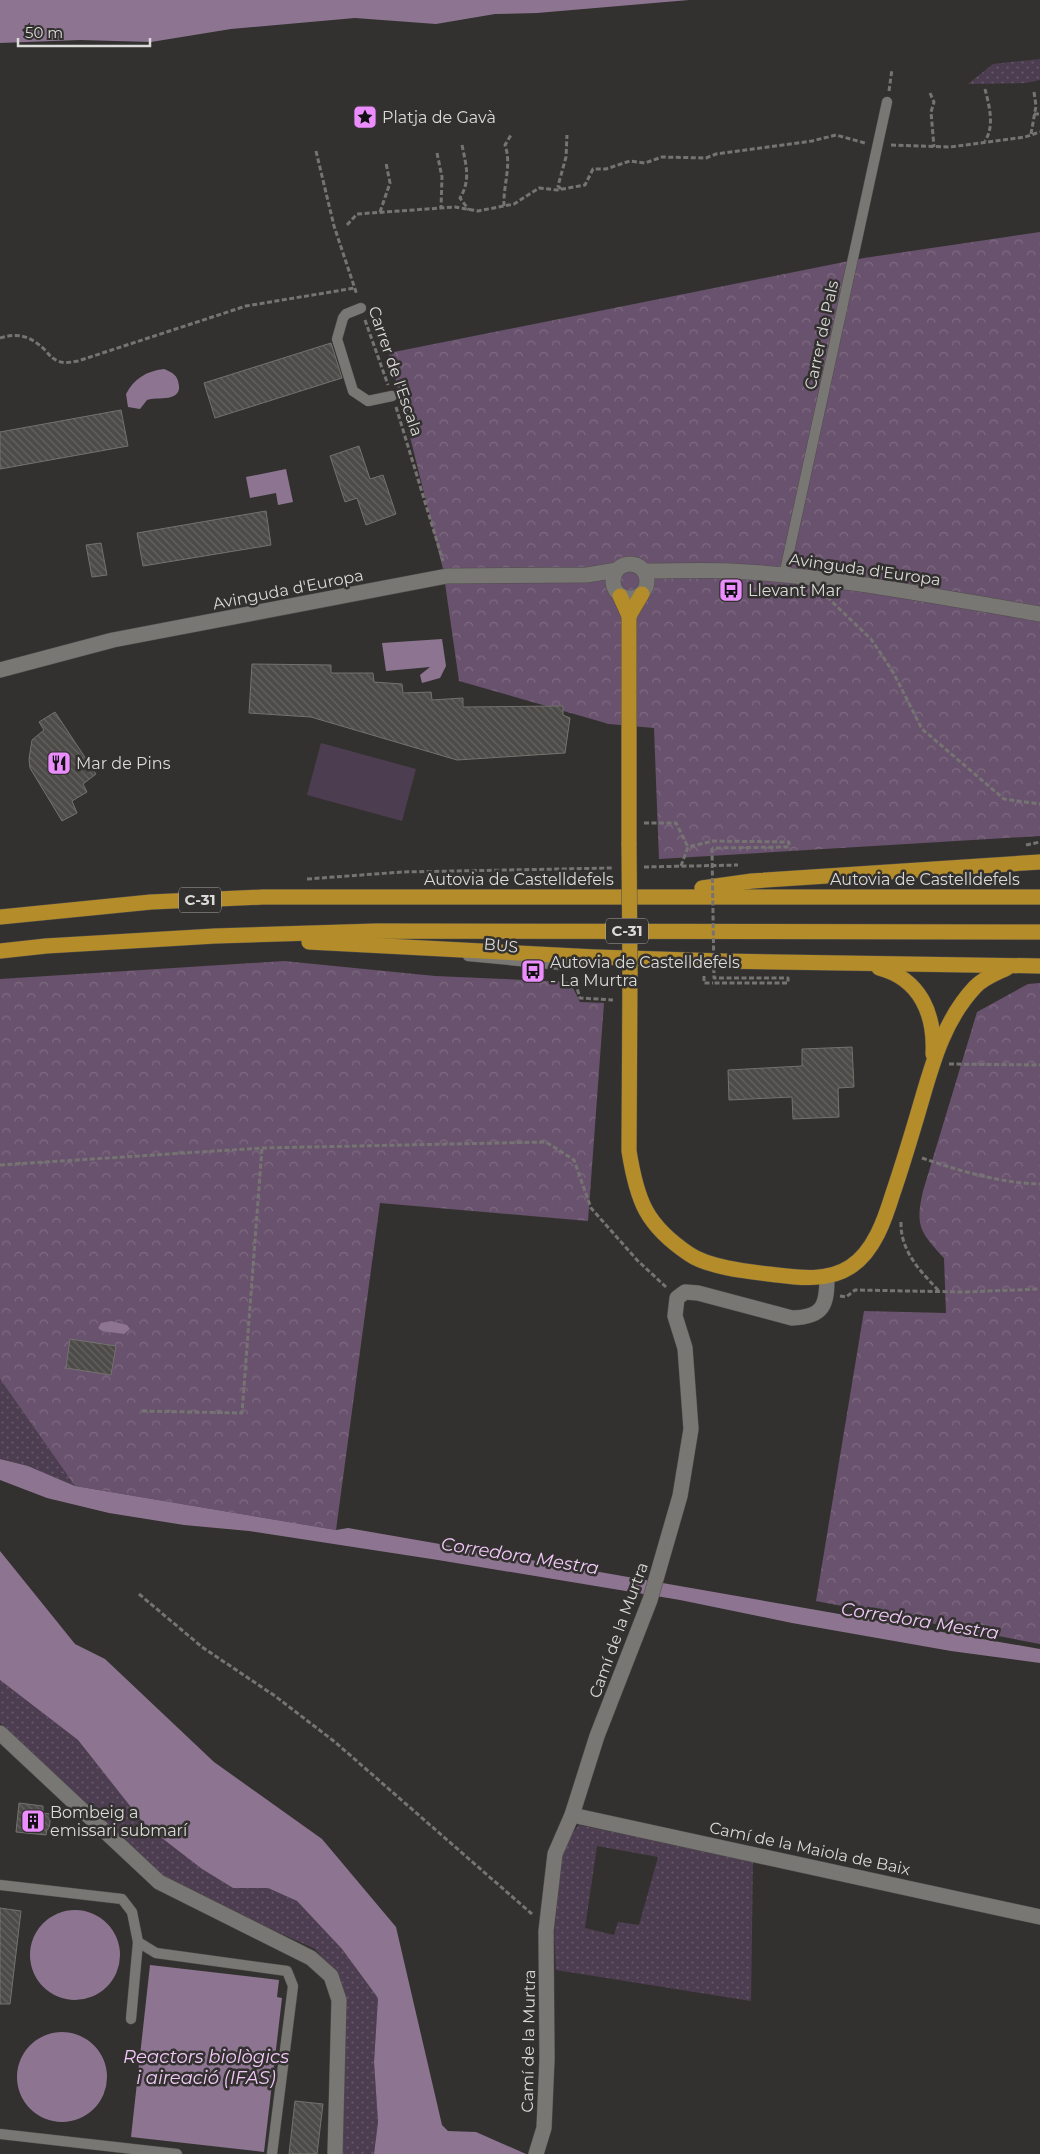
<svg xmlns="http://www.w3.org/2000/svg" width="1040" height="2154" font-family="Montserrat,sans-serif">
  <defs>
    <pattern id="grass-dots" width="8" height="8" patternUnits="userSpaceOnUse" patternTransform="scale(1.25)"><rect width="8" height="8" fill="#4d3d50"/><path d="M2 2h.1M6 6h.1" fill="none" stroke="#665868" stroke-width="1.8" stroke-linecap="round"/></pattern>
    <pattern id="forest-crowns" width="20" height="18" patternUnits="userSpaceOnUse" patternTransform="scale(1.25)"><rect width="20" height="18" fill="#69526d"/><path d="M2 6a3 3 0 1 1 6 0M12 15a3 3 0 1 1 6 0" fill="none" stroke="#7e6a81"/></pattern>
    <pattern id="building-back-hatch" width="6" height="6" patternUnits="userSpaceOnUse" patternTransform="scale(1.25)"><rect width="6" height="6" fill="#4d4b48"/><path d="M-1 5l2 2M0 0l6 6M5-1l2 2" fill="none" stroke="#666462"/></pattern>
  </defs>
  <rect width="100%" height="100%" fill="#33312f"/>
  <g fill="url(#grass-dots)" fill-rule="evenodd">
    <polygon points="1040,59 1040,80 1026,83 968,84 993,64"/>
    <polygon points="0,1379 75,1486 28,1466 0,1459"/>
    <polygon points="0,1680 78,1740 145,1825 202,1869 233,1888 268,1888 297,1901 342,1949 378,1998 374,2062 378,2122 374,2154 340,2154 339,1977 315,1949 164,1880 0,1723"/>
    <path d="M579 1825 753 1860 751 2001 556 1970 554 1934 563 1844ZM597 1846 658 1857 639 1925 618 1922 614 1935 585 1928Z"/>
  </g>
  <g fill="url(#forest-crowns)">
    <polygon points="1040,232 1040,836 659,859 654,728 609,724 459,681 443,569 389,353 864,258"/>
    <polygon points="284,961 435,976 570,982 580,1002 604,1003 588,1221 380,1203 336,1530 75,1486 0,1379 0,979"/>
    <path d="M1040 983V1644L816 1601 864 1311 946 1313 944 1258C920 1232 915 1226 923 1191L977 1012 1028 984Z"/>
  </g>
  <polygon fill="#4d3d50" points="321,743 416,769 402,821 307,795"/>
  <g fill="#8d7591">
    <polygon points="0,0 689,0 537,13 495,14 436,24 355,18 231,29 151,42 80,40 0,43"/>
    <path d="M164 369C171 372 176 374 178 381 185 404 156 396 147 400L140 409 128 407 126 394C134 379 146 371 164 369Z"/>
    <polygon points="286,469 293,502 278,505 276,493 250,498 246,477"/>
    <polygon points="442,639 446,666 440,678 422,683 420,675 430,667 386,671 382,643"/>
    <polygon points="111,1321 127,1325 130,1329 124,1334 102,1331 98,1328 101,1323"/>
    <polygon points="0,1459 28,1466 75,1486 336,1530 348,1528 1040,1649 1040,1663 951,1651 792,1623 680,1600 438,1560 249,1531 184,1525 109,1513 47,1498 0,1480"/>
    <polygon points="0,1551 75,1644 105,1659 214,1762 322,1839 396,1927 442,2125 448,2131 476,2132 526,2154 374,2154 378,2122 374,2062 378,1998 342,1949 297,1901 268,1888 233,1888 202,1869 145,1825 78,1740 0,1680"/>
    <circle cx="75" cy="1955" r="45"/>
    <polygon points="150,1965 279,1980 277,1997 282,1998 264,2152 131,2137"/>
    <circle cx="62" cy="2077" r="45"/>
  </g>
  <g fill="url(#building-back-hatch)" stroke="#73726f">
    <polygon points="331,343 342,378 215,418 204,383"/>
    <polygon points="121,410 128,446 0,469 0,432"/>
    <polygon points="359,446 370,479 383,475 396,514 366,525 357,498 345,502 330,456"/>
    <polygon points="266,511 271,545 143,566 137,533"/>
    <polygon points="101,543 107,575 92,577 86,545"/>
    <polygon points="252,664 331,665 331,673 373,673 374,682 402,684 403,693 431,692 432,700 463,698 463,707 563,706 563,715 570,718 565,753 457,760 311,717 249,713"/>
    <polygon points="55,712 96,774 83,784 87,792 72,801 77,813 62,821 30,768 29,759 32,740 44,730 39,722"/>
    <polygon points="852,1047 854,1087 838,1088 839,1117 793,1119 792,1097 729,1100 728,1070 802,1066 802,1049"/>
    <polygon points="70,1339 116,1346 111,1375 66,1368"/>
    <polygon points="19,1803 43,1806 43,1813 51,1814 49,1829 47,1829 46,1835 16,1832"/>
    <polygon points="0,1908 21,1911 10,2004 0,2004"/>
    <polygon points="295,2101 323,2104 317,2154 289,2154"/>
  </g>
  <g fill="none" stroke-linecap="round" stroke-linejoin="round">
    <g stroke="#504f4d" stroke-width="11">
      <g id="lane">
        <polyline points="361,308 346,314 343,318 337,339 353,391 368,401 392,396"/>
        <polyline points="784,575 887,102"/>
        <polyline points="468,956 561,965 582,960"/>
        <polyline points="0,1885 122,1899 132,1912 138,1942 156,1953 287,1971 293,1986 272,2154"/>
        <polyline points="131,2019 138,1942"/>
        <polyline points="0,2134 177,2154"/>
      </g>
    </g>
    <g stroke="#504f4d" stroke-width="16">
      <g id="street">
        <polyline points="0,1733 159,1882 311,1958 331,1976 339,2000 335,2154"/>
        <polyline points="572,1815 1040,1917"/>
        <path d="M536 2154 544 2128 547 2059 546 1931 555 1854 572 1815 597 1736 650 1600 680 1496 691 1429 685 1348 675 1316 677 1298 685 1292 698 1293 792 1318C824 1317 827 1305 827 1276"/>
      </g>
    </g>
    <g stroke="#504f4d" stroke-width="16">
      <g id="secondary">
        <circle cx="630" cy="581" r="17"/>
        <path d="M644 571C673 571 702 570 731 571 835 576 938 597 1040 614"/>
        <polyline points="0,670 113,640 447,576 587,575 617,570"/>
      </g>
    </g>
    <g stroke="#504f4d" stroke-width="16">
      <g id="highway">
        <polyline points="620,596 629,616 629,845"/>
        <polyline points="629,616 642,594"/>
        <polyline points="702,888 752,881 1040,862"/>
        <polyline points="0,917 151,902 263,897 1040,897"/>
        <polyline points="309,942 595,957 721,961 1040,966"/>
        <polyline points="0,951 46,946 215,936 377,931 1040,932"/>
        <path d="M879 968C921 979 935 1015 933 1054"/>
        <path d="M630 972 629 1151C637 1201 646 1225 689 1254 709 1268 752 1272 777 1275 800 1278 829 1281 850 1267 874 1252 885 1219 893 1193 902 1167 910 1140 918 1113 931 1069 942 1022 975 987 983 978 997 973 1007 968"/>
      </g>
    </g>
    <g stroke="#767472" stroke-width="3" stroke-dasharray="5 2.5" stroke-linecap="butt">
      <path d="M985 89C989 105 995 126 985 141"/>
      <polyline points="889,91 892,69"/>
      <polyline points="930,93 934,102 931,112 934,147"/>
      <polyline points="1034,114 1040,114"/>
      <polyline points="1031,134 1036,106 1034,92"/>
      <path d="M462 145C466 165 471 180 460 198L469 210"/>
      <polyline points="891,145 950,147 1025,137 1040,132"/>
      <polyline points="316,151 334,226 357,295"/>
      <polyline points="437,153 442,177 441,208"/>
      <polyline points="561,189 558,186 566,157 567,135"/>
      <path d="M504 206C503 185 512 165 505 145L511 135"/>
      <polyline points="380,212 390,183 386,163"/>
      <polyline points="347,225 357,214 455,207 478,211 514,204 539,188 557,190 585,185 593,169 606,169 630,161 645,163 662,157 706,158 716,154 812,141 836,135 865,143"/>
      <polyline points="365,320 388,385"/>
      <path d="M0 338C19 332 32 337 46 351 50 356 53 359 58 361 65 364 71 362 78 361L246 306 355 288"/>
      <polyline points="396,407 443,561"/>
      <polyline points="827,597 871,639 893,672 922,729 1004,799 1040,804"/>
      <polyline points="644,823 676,823 688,847"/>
      <polyline points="1026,845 1040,842"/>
      <polyline points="681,866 688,847 713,841 789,842 789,847 712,848"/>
      <polyline points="644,867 738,865"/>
      <polyline points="307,879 402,872 613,868"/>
      <polyline points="573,975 580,998 613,1000"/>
      <polyline points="704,976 704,983 713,983"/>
      <polyline points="949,1064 1040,1065"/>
      <path d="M922 1158C960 1171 1000 1183 1040 1184"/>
      <polyline points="0,1165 262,1148 546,1142 574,1160 591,1208 637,1260 666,1287"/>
      <path d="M901 1222C900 1251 921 1272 939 1291"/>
      <polyline points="840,1296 846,1297 855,1290 963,1292 1040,1289"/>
      <polyline points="142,1411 242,1413 262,1148"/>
      <polyline points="139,1594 202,1647 275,1696 335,1742 532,1914"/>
    </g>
    <use href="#lane" stroke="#797774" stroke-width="10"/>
    <use href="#street" stroke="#797774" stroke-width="15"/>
    <use href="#secondary" stroke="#797774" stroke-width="15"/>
    <use href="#highway" stroke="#b48c29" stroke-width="15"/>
    <g stroke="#504f4d" stroke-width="16" stroke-linecap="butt">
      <polyline id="highway-bridge" points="629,845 630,972"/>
    </g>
    <polyline stroke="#767472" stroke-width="3" stroke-dasharray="5 2.5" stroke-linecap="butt" points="712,848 714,978 788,978 788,983 713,983"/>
    <use href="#highway-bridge" stroke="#b48c29" stroke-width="15"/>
  </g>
  <defs>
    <g id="sight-square" transform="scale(1.25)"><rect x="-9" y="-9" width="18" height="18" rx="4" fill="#eb8dfc" stroke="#33312f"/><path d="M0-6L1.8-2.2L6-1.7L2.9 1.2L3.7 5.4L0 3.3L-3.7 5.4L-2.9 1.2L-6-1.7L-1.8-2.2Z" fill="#111"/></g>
    <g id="bus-square" transform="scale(1.25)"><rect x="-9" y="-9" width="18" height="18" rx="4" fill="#eb8dfc" stroke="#33312f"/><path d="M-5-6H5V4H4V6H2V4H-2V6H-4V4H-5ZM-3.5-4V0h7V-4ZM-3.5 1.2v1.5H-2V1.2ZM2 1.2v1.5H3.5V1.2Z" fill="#111"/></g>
    <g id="restaurant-square" transform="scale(1.25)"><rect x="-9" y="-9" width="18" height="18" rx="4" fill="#eb8dfc" stroke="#33312f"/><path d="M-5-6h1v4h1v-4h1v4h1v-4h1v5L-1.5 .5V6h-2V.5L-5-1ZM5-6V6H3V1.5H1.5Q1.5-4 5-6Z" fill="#111"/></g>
    <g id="building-square" transform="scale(1.25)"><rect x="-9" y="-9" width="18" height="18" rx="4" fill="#eb8dfc" stroke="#33312f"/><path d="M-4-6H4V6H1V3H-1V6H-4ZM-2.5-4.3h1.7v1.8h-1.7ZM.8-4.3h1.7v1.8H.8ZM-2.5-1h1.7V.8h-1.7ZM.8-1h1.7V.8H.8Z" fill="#111"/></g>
  </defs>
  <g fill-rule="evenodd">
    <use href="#sight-square" x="365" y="117"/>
    <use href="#bus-square" x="731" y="590"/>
    <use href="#restaurant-square" x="59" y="763"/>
    <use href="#bus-square" x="533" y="971"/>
    <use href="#building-square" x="33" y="1821"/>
  </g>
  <g text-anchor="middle" stroke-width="5" stroke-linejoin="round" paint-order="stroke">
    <g fill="#33312f" stroke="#a8a7a5" stroke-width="1">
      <rect x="179" y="887.5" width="42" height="25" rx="4"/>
      <rect x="606" y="918.5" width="42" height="25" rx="4"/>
    </g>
    <g font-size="15" font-weight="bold" fill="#dadad8">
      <text x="200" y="905">C-31</text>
      <text x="627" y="936">C-31</text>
    </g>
    <g font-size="16" fill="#dadad8" stroke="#33312f" text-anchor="start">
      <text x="382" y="123">Platja de Gavà</text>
      <text x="748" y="596">Llevant Mar</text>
      <text x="76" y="769">Mar de Pins</text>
      <text x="550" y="968">Autovia de Castelldefels<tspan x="550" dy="18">- La Murtra</tspan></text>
      <text x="50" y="1818">Bombeig a<tspan x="50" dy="18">emissari submarí</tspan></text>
    </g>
    <g font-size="16" fill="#dadad8" stroke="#33312f">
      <text transform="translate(821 335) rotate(-78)" y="6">Carrer de Pals</text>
      <text transform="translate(396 371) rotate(71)" y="6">Carrer de l'Escala</text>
      <text transform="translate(865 569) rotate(8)" y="6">Avinguda d'Europa</text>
      <text transform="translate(288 589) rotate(-11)" y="6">Avinguda d'Europa</text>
      <text x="519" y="885">Autovia de Castelldefels</text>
      <text x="925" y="885">Autovia de Castelldefels</text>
      <text transform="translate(501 945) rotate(6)" y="6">BUS</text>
      <text transform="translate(618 1630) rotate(-70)" y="6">Camí de la Murtra</text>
      <text transform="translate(810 1848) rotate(12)" y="6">Camí de la Maiola de Baix</text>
      <text transform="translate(528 2041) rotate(-89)" y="6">Camí de la Murtra</text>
    </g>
    <g font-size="18" font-style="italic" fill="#f3c9fa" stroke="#33312f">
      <text transform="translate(520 1556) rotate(9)" y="6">Corredora Mestra</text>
      <text transform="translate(920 1621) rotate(9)" y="6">Corredora Mestra</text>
      <text x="206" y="2063">Reactors biològics<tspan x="206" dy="21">i aireació (IFAS)</tspan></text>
    </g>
  </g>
  <path d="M18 38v8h132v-8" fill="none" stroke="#dadad8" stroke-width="2.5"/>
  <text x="25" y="38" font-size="15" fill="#dadad8" stroke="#33312f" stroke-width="4" paint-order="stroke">50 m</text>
</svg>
